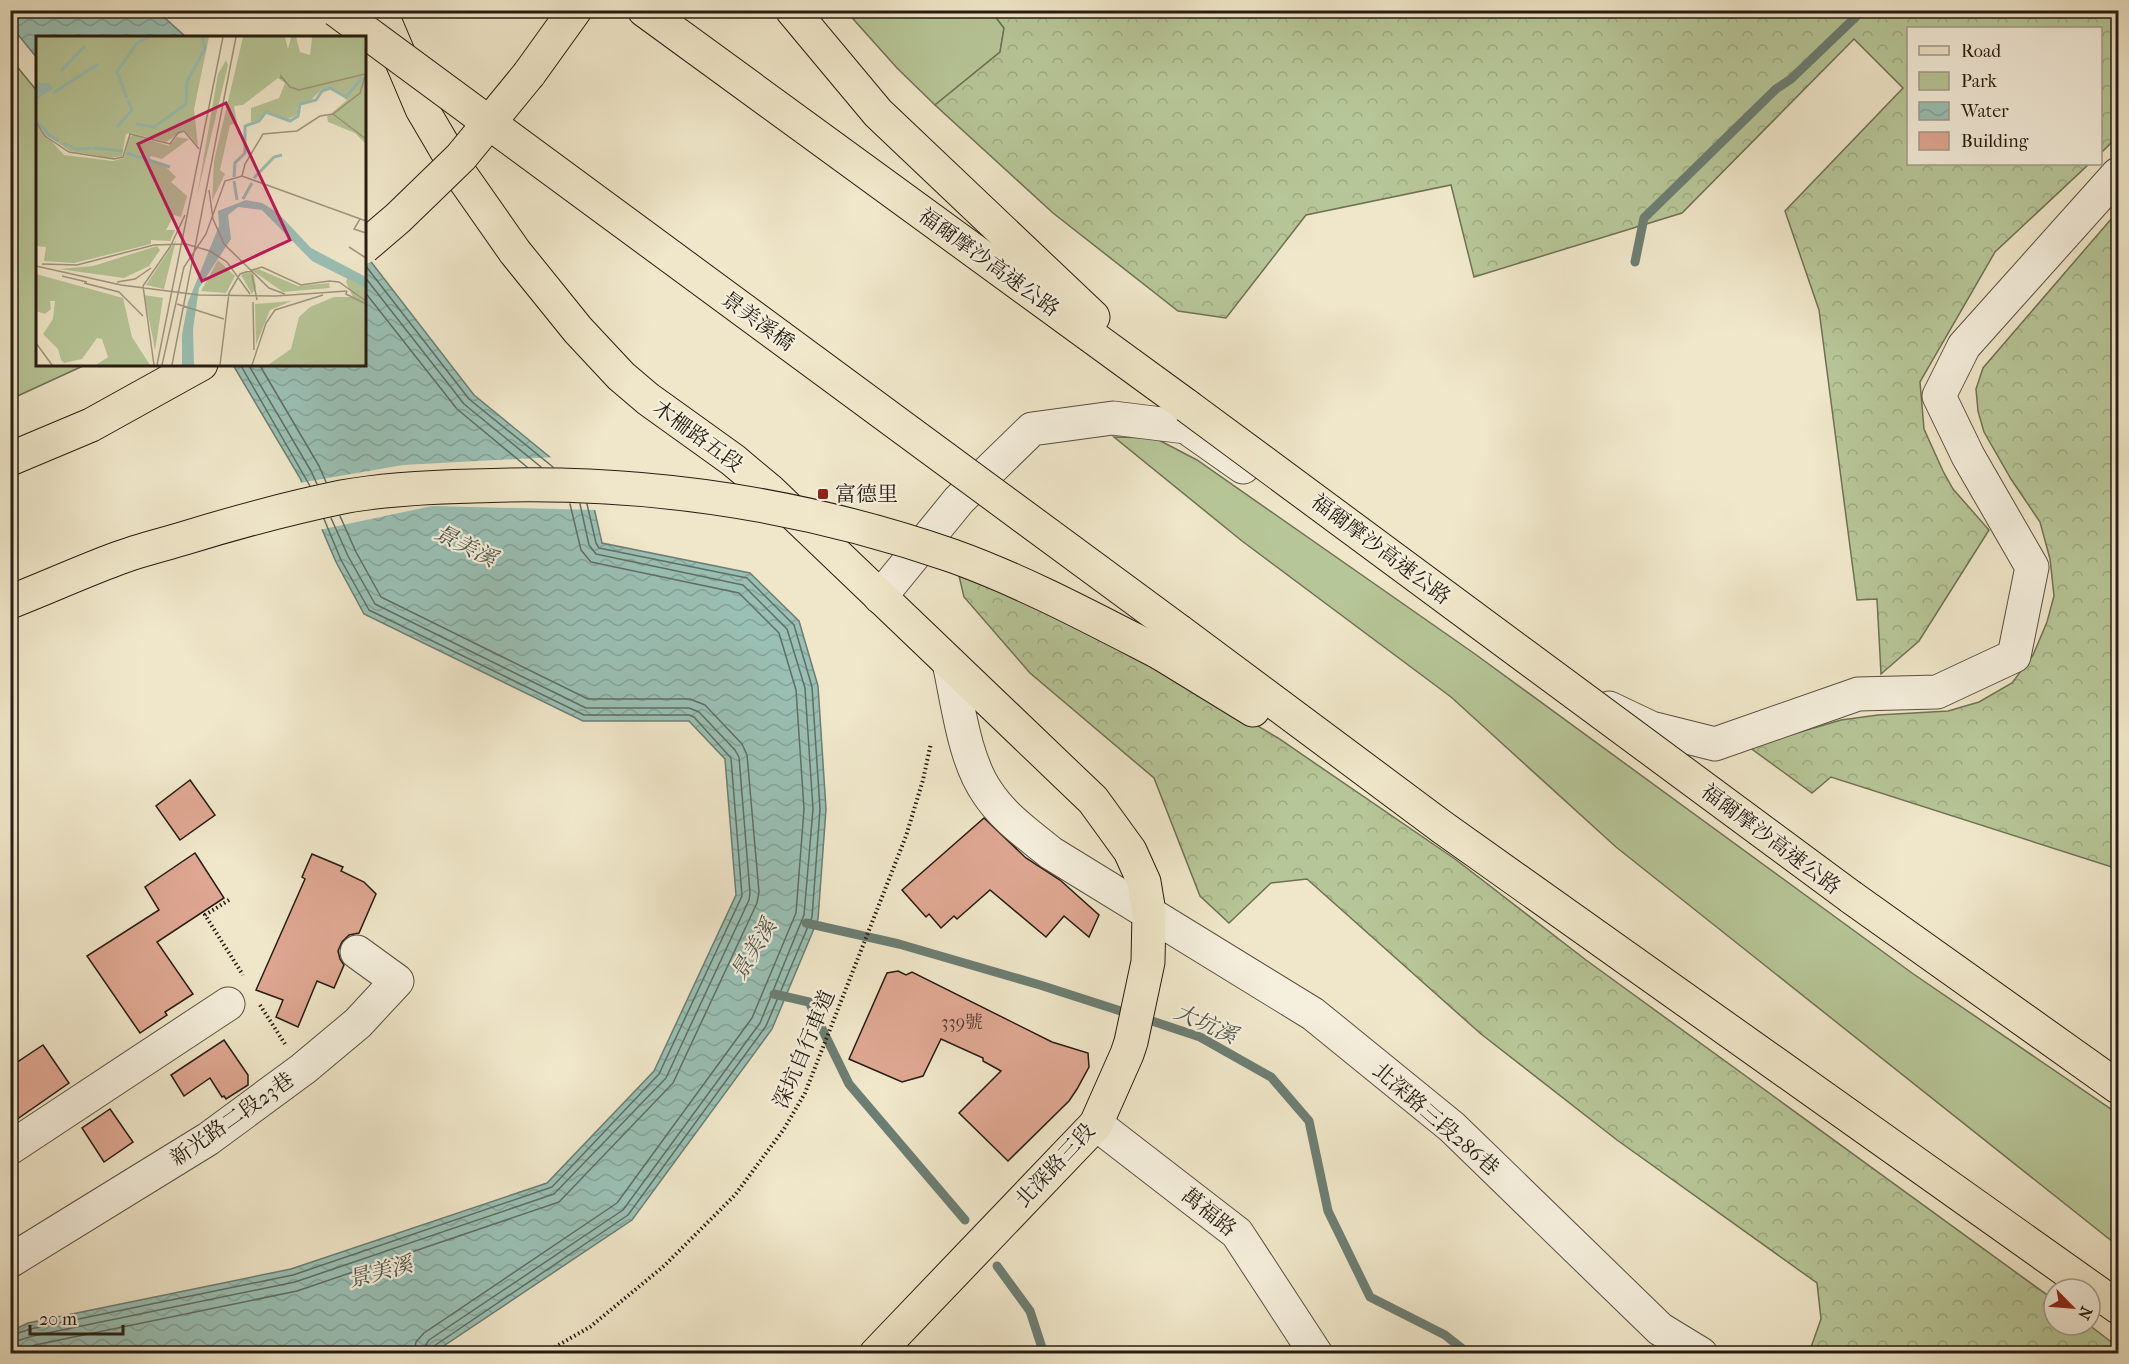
<svg xmlns="http://www.w3.org/2000/svg" width="2129" height="1364" font-family="'IM FELL French Canon','Noto Serif TC',serif">
  <defs>
    <pattern id="forest-crowns" width="20" height="18" patternUnits="userSpaceOnUse" patternTransform="scale(1.5)"><rect width="20" height="18" fill="#b7c698"/><path d="M2 6a3 3 0 1 1 6 0M12 15a3 3 0 1 1 6 0" fill="none" stroke="#9daa82"/></pattern>
    <pattern id="water-waves" width="16" height="10" patternUnits="userSpaceOnUse" patternTransform="scale(1.5)"><rect width="16" height="10" fill="#9ac0b5"/><path d="M0 5q4-4 8 0t8 0" fill="none" stroke="#85a49b"/></pattern>
  </defs>
  <rect width="100%" height="100%" fill="#f0e7ca"/>
  <filter id="stains"><feTurbulence type="fractalNoise" baseFrequency=".00333" numOctaves="4"/><feColorMatrix values="0 0 0 0 .2 0 0 0 0 .09 0 0 0 0 .02 0 0 0 .5 -.17"/></filter>
  <radialGradient id="worn" r=".72"><stop offset=".6" stop-color="#630" stop-opacity="0"/><stop offset="1" stop-color="#630" stop-opacity=".3"/></radialGradient>
  <g fill="#b7c698" stroke="#6f7154" stroke-width="1.5">
    <polygon points="846,11 991,11 1004,28 1000,52 935,105 897,68"/>
    <polygon points="10,58 37,91 38,364 85,365 11,399"/>
    <polygon points="1114,437 1155,438 1197,460 1475,654 1912,973 2118,1114 2118,1246 1616,847 1451,697 1242,541"/>
  </g>
  <g fill="url(#forest-crowns)" stroke="#6f7154" stroke-width="1.5">
    <polygon points="991,11 2118,11 2118,136 2101,153 2100,28 1908,28 1908,164 2089,164 1995,252 1920,382 1924,429 1943,471 1953,489 1989,530 1919,641 1881,674 1877,599 1857,600 1819,310 1785,211 1903,88 1854,39 1682,213 1474,277 1451,185 1306,215 1226,318 1178,311 1053,213 935,105 1000,52 1004,28"/>
    <polygon points="2118,211 2118,869 1831,777 1812,793 1749,747 1841,720 1878,715 1948,711 1979,702 2012,683 2033,655 2047,622 2054,596 2050,559 2040,522 2011,479 1984,432 1978,411 1976,389 1983,368"/>
    <polygon points="959,576 1025,602 1132,652 1278,738 1455,859 1586,960 2054,1300 2054,1325 2089,1325 2118,1347 2118,1353 1809,1353 1821,1319 1817,1283 1617,1140 1481,1034 1307,879 1271,883 1229,923 1200,896 1154,778 1030,673 964,597"/>
  </g>
  <g fill="url(#water-waves)" stroke="#6c7e73" stroke-width="1.5">
    <polygon points="10,11 157,11 186,37 38,38 37,58 11,26"/>
    <polygon points="365,254 474,395 590,490 602,543 750,573 799,621 818,686 826,809 818,919 772,1029 632,1220 433,1353 11,1354 11,1331 28,1323 291,1269 547,1183 654,1071 736,895 725,759 689,721 583,721 364,614 336,562 300,478 233,365 364,364"/>
  </g>
  <polygon fill="#f0e7ca" points="555,457 593,488 598,510 432,506 319,530 299,483 403,465"/>
  <g fill="none" stroke-linecap="round" stroke-linejoin="round">
    <g stroke="#606e63" stroke-width="1.5">
      <polyline points="365,265 469,399 553,467"/>
      <polyline points="364,276 464,404 541,467"/>
      <polyline points="364,291 457,409 527,467"/>
      <polyline points="240,364 310,486"/>
      <polyline points="248,364 311,471 317,484"/>
      <polyline points="259,364 319,466 326,482"/>
      <polyline points="10,1336 30,1329 293,1275 552,1187 659,1074 742,896 731,758 694,717 689,715 584,715 369,610 341,560 324,519"/>
      <polyline points="10,1343 33,1336 295,1282 554,1194 666,1078 749,900 750,893 739,757 735,750 699,712 689,708 586,708 375,604 348,556 331,518"/>
      <polyline points="10,1352 20,1351 35,1345 297,1291 559,1202 673,1083 757,903 759,892 747,755 742,744 705,705 690,699 588,699 381,597 356,552 340,516"/>
      <polyline points="414,1354 416,1342 424,1333 617,1203 752,1018 796,913 804,809 796,690 779,633 739,593 591,562 581,550 570,504"/>
      <polyline points="423,1354 425,1346 429,1340 623,1210 760,1023 804,915 813,809 805,688 787,629 743,585 596,554 589,545 580,504"/>
      <polyline points="431,1354 434,1346 628,1215 766,1026 812,917 820,809 812,687 794,625 747,578 599,548 596,543 587,504"/>
    </g>
    <g stroke="#6c7e73" stroke-width="9">
      <polyline points="1635,262 1644,218 1776,89 1791,79 1863,10"/>
      <polyline points="806,923 899,944 1040,985 1130,1014"/>
      <polyline points="774,994 809,1002 849,1084 965,1220"/>
      <polyline points="1143,1018 1200,1037 1271,1077 1309,1121 1328,1211 1370,1297 1445,1335 1469,1354"/>
      <polyline points="997,1266 1030,1311 1044,1354"/>
    </g>
  </g>
  <g fill="#dfa792" stroke="#271c11" stroke-width="1.5">
    <polygon points="190,780 215,815 180,840 156,806"/>
    <polygon points="984,818 1026,858 1060,880 1099,915 1089,937 1064,916 1046,937 990,890 957,919 954,916 941,928 929,914 926,917 902,890"/>
    <polygon points="195,853 224,898 157,942 193,994 165,1012 167,1015 140,1033 87,956 159,910 145,887"/>
    <polygon points="312,854 343,867 341,871 364,882 376,894 359,933 349,935 342,942 338,951 340,959 344,965 334,988 317,981 298,1027 276,1017 283,1000 256,990 305,879 302,877"/>
    <polygon points="898,971 906,975 912,972 1052,1042 1088,1053 1089,1067 1077,1089 1069,1101 1008,1161 959,1113 1001,1071 983,1061 983,1058 941,1039 923,1076 902,1082 849,1059 887,973"/>
    <polygon points="224,1040 248,1075 248,1085 226,1099 224,1096 222,1097 210,1078 184,1096 171,1075"/>
    <polygon points="43,1045 69,1083 10,1124 10,1067"/>
    <polygon points="110,1109 133,1142 104,1162 82,1128"/>
  </g>
  <g fill="none" stroke-linecap="round" stroke-linejoin="round">
    <g stroke="#594f3f" stroke-width="35">
      <g id="minor">
        <polyline points="880,597 959,500 1032,429 1113,418 1186,427 1243,467"/>
        <path d="M949 663C958 703 964 759 987 792 1003 817 1029 835 1051 853L1313 1014 1452 1127 1660 1329 1701 1354"/>
        <polyline points="1609,708 1651,728 1715,744 1858,694 1937,692 2014,656 2032,567 1968,456 1939,396 1964,346 2118,174"/>
        <polyline points="1096,1124 1237,1233 1316,1354"/>
        <polyline points="10,1148 228,1004"/>
        <polyline points="10,1261 208,1139 303,1069 358,1023 397,981 357,952"/>
      </g>
    </g>
    <g stroke="#271c11" stroke-width="35">
      <polyline id="major" points="380,10 422,109 459,172 515,252 578,330 621,376 648,399 733,460 770,491 1093,800 1130,851 1144,882 1149,912 1148,962 1131,1042 1127,1054 1096,1124 876,1354"/>
    </g>
    <g stroke="#271c11" stroke-width="35">
      <g id="highway">
        <polyline points="644,10 1187,406"/>
        <polyline points="792,10 878,113 1093,317"/>
        <polyline points="529,74 575,10"/>
        <polyline points="10,459 91,425 201,364"/>
        <polyline points="1179,631 1442,827 2118,1307"/>
        <polyline points="1160,653 1253,710"/>
        <polyline points="1851,897 2118,1087"/>
      </g>
    </g>
    <g stroke="#271c11" stroke-width="4" stroke-dasharray="1.5 3" stroke-linecap="butt">
      <polyline points="229,900 205,915 243,975"/>
      <polyline points="260,1005 285,1044"/>
      <polyline points="543,1354 590,1327 664,1266 735,1195 784,1129 805,1093 906,836 923,780 931,743"/>
    </g>
    <use href="#minor" stroke="#f5efdd" stroke-width="33"/>
    <use href="#major" stroke="#f0e7ca" stroke-width="33"/>
    <use href="#highway" stroke="#f0e7ca" stroke-width="33"/>
    <g stroke="#271c11" stroke-width="35" stroke-linecap="butt">
      <g id="highway-bridge">
        <polyline points="336,10 1179,631"/>
        <polyline points="364,247 398,218 461,157 529,74"/>
        <polyline points="1187,406 1851,897"/>
        <path d="M10 602C46 588 81 572 116 559 139 550 162 545 185 538 237 522 289 508 342 497 385 489 431 487 474 486 639 479 797 502 953 556 1025 582 1092 618 1160 653"/>
      </g>
    </g>
    <use href="#highway-bridge" stroke="#f0e7ca" stroke-width="33"/>
  </g>
  <rect fill="#8f2418" stroke="#f5efdd" stroke-width="2" x="817" y="488" width="12" height="12" rx="3"/>
  <g text-anchor="middle" stroke-width="4.5" stroke-linejoin="round" paint-order="stroke">
    <g font-size="18" fill="#553f31">
      <text x="962" y="1028">339號</text>
    </g>
    <g font-size="21" fill="#271c11" stroke="#f5efdd">
      <text transform="translate(989 262) rotate(36)" y="7">福爾摩沙高速公路</text>
      <text transform="translate(758 321) rotate(36)" y="7">景美溪橋</text>
      <text transform="translate(698 436) rotate(36)" y="7">木柵路五段</text>
      <text transform="translate(1381 549) rotate(37)" y="7">福爾摩沙高速公路</text>
      <text transform="translate(1771 839) rotate(37)" y="7">福爾摩沙高速公路</text>
      <text transform="translate(804 1049) rotate(-67)" y="7">深坑自行車道</text>
      <text transform="translate(232 1119) rotate(-35)" y="7">新光路二段23巷</text>
      <text transform="translate(1436 1119) rotate(41)" y="7">北深路三段286巷</text>
      <text transform="translate(1055 1165) rotate(-47)" y="7">北深路三段</text>
      <text transform="translate(1209 1212) rotate(39)" y="7">萬福路</text>
    </g>
    <g font-size="21" fill="#271c11" stroke="#f5efdd" text-anchor="start">
      <text x="835" y="501">富德里</text>
    </g>
    <g font-size="22" font-style="italic" fill="#4f554a" stroke="#f5efdd">
      <text transform="translate(466 545) rotate(27)" y="8">景美溪</text>
      <text transform="translate(753 949) rotate(-59)" y="8">景美溪</text>
      <text transform="translate(1206 1023) rotate(24)" y="8">大坑溪</text>
      <text transform="translate(380 1271) rotate(-15)" y="8">景美溪</text>
    </g>
  </g>
  <g transform="translate(36 36)">
    <rect width="330" height="330" fill="#f0e7ca"/>
    <path d="M190 24 192 29 161 160 182 38ZM140 204 128 253 110 249ZM121 210 124 214 113 230 88 242 23 233 57 230ZM182 224 199 240 190 257 165 255ZM222 233 262 250 293 247 294 252 247 256 217 235 220 251 216 258 205 239ZM108 259 127 262 119 315 117 303ZM256 265 234 274 220 309 219 268Z" fill="#b7c698"/>
    <path d="M0 1H173L158 73 162 110 148 94 130 106 95 97 90 98 86 120 75 122 34 115 10 99 0 84ZM207 1H249L252 13 255 1H260L264 16 274 19 276 1H330V108L319 97 292 86 291 81 311 64 294 51 285 54 274 65 263 67 261 79 252 83 229 75 223 84 215 86V72L243 62 249 47 242 42 207 69 198 70 201 87 194 89 184 134 189 138 176 165 178 125ZM0 88 28 119 77 125 88 122 93 101 98 99 133 110 141 101 153 103 126 123 115 120 113 124 129 130 140 141 135 146 151 160 145 181 138 179 130 194H139L134 205 115 204V208L38 227 8 225 10 211 0 210ZM0 238 87 262 96 301 114 329H60L72 321 66 303 61 302 46 323 28 327 25 324 22 313 7 298 17 283 19 265H14L15 273 9 278 0 275ZM312 240 330 252V329H232L255 313 263 281 274 271 298 261H317L310 246Z" fill="#b7c698"/>
    <path d="M0 47H13L17 53 0 63ZM210 164 226 167 242 177 275 212 330 241V252L276 225 226 174 202 171 192 179 195 203 163 252 157 293 158 329H146V299L152 266 183 190 182 175Z" fill="#9ac0b5"/>
    <path fill="none" stroke="#9ac0b5" stroke-width="3" d="M25 35 49 10M17 57 62 28M91 62 81 36 101 7 114 1M0 84 13 99 23 105M100 88 118 91 150 68 151 46 169 12 166 1M81 91 96 74 92 64M27 107 40 113 56 112M57 112 87 115M91 117 134 131M198 141 199 127 209 117V90L223 85 230 76 254 85 262 80 264 68 280 64 286 55 294 52 310 61 325 43 330 44M218 142 238 121 246 119M198 145 201 164M207 163 216 147"/>
    <path fill="none" stroke="#a09680" stroke-width="1.5" d="M245 43V40L254 51 263 54 329 38M297 78 330 103M0 86 9 100 33 116 78 123 87 121 94 98 134 108 142 97 148 95 163 113M206 140 209 128 227 98 261 95 284 80 297 78 324 57 330 37M173 154 177 183 188 208 233 252 249 258M324 183 318 193 330 197M313 211 330 222M6 228 41 229 118 209 150 208 174 215 191 226 214 258M0 230 85 249 163 259 240 260 311 255M216 239 221 264M26 240 51 246M293 245 303 246 330 265M81 246 99 243 115 232M48 247 83 256 107 280M311 255 310 258 330 268M217 266 218 314M141 268 188 283M0 307 16 329M118 329 107 250 134 211 149 179M121 329 187 1M126 329 148 231 170 198 189 145 206 140 330 185M136 329 200 1M184 329 193 257 204 238 226 231 265 249 293 245M216 329 230 287 239 274 287 259"/>
    <path fill="#c2185b" fill-opacity="0.15" stroke="#c2185b" stroke-width="3" d="M190 67 254 204 166 245 102 108Z"/>
    <rect width="330" height="330" fill="none" stroke="#271c11" stroke-width="3"/>
  </g>
  <rect width="2129" height="1364" fill="none" stroke="#f0e7ca" stroke-width="36"/>
  <rect x="12" y="12" width="2105" height="1340" fill="none" stroke="#271c11" stroke-width="3"/>
  <rect x="18" y="18" width="2093" height="1328" fill="none" stroke="#271c11" stroke-width="1.5"/>
  <rect x="1907" y="27" width="195" height="138" fill="#f5efdd" stroke="#a39b8b" stroke-width="1.5"/>
  <rect x="1919" y="46" width="30" height="9" fill="#f0e7ca" stroke="#a39b8b" stroke-width="1.5"/>
  <text x="1961" y="57" font-size="18" fill="#271c11">Road</text>
  <rect x="1919" y="72" width="30" height="18" fill="#b7c698" stroke="#a39b8b" stroke-width="1.5"/>
  <text x="1961" y="87" font-size="18" fill="#271c11">Park</text>
  <rect x="1919" y="102" width="30" height="18" fill="url(#water-waves)" stroke="#a39b8b" stroke-width="1.5"/>
  <text x="1961" y="117" font-size="18" fill="#271c11">Water</text>
  <rect x="1919" y="132" width="30" height="18" fill="#dfa792" stroke="#a39b8b" stroke-width="1.5"/>
  <text x="1961" y="147" font-size="18" fill="#271c11">Building</text>
  <g transform="translate(2072 1307) rotate(115)"><circle r="28" fill="#f5efdd" stroke="#a39b8b" stroke-width="1.5"/>
  <path d="M0-4.5L10 22L0 15L-10 22Z" fill="#8f2418"/>
  <text y="-9" font-size="16" font-weight="bold" text-anchor="middle" fill="#271c11">N</text>
  </g>
  <path d="M30 1325v9h93v-9" fill="none" stroke="#271c11" stroke-width="3"/>
  <text x="39" y="1325" font-size="18" fill="#271c11" stroke="#f5efdd" stroke-width="4.5" paint-order="stroke">20 m</text>
  <rect width="100%" height="100%" filter="url(#stains)"/>
  <rect width="100%" height="100%" fill="url(#worn)"/>
</svg>
